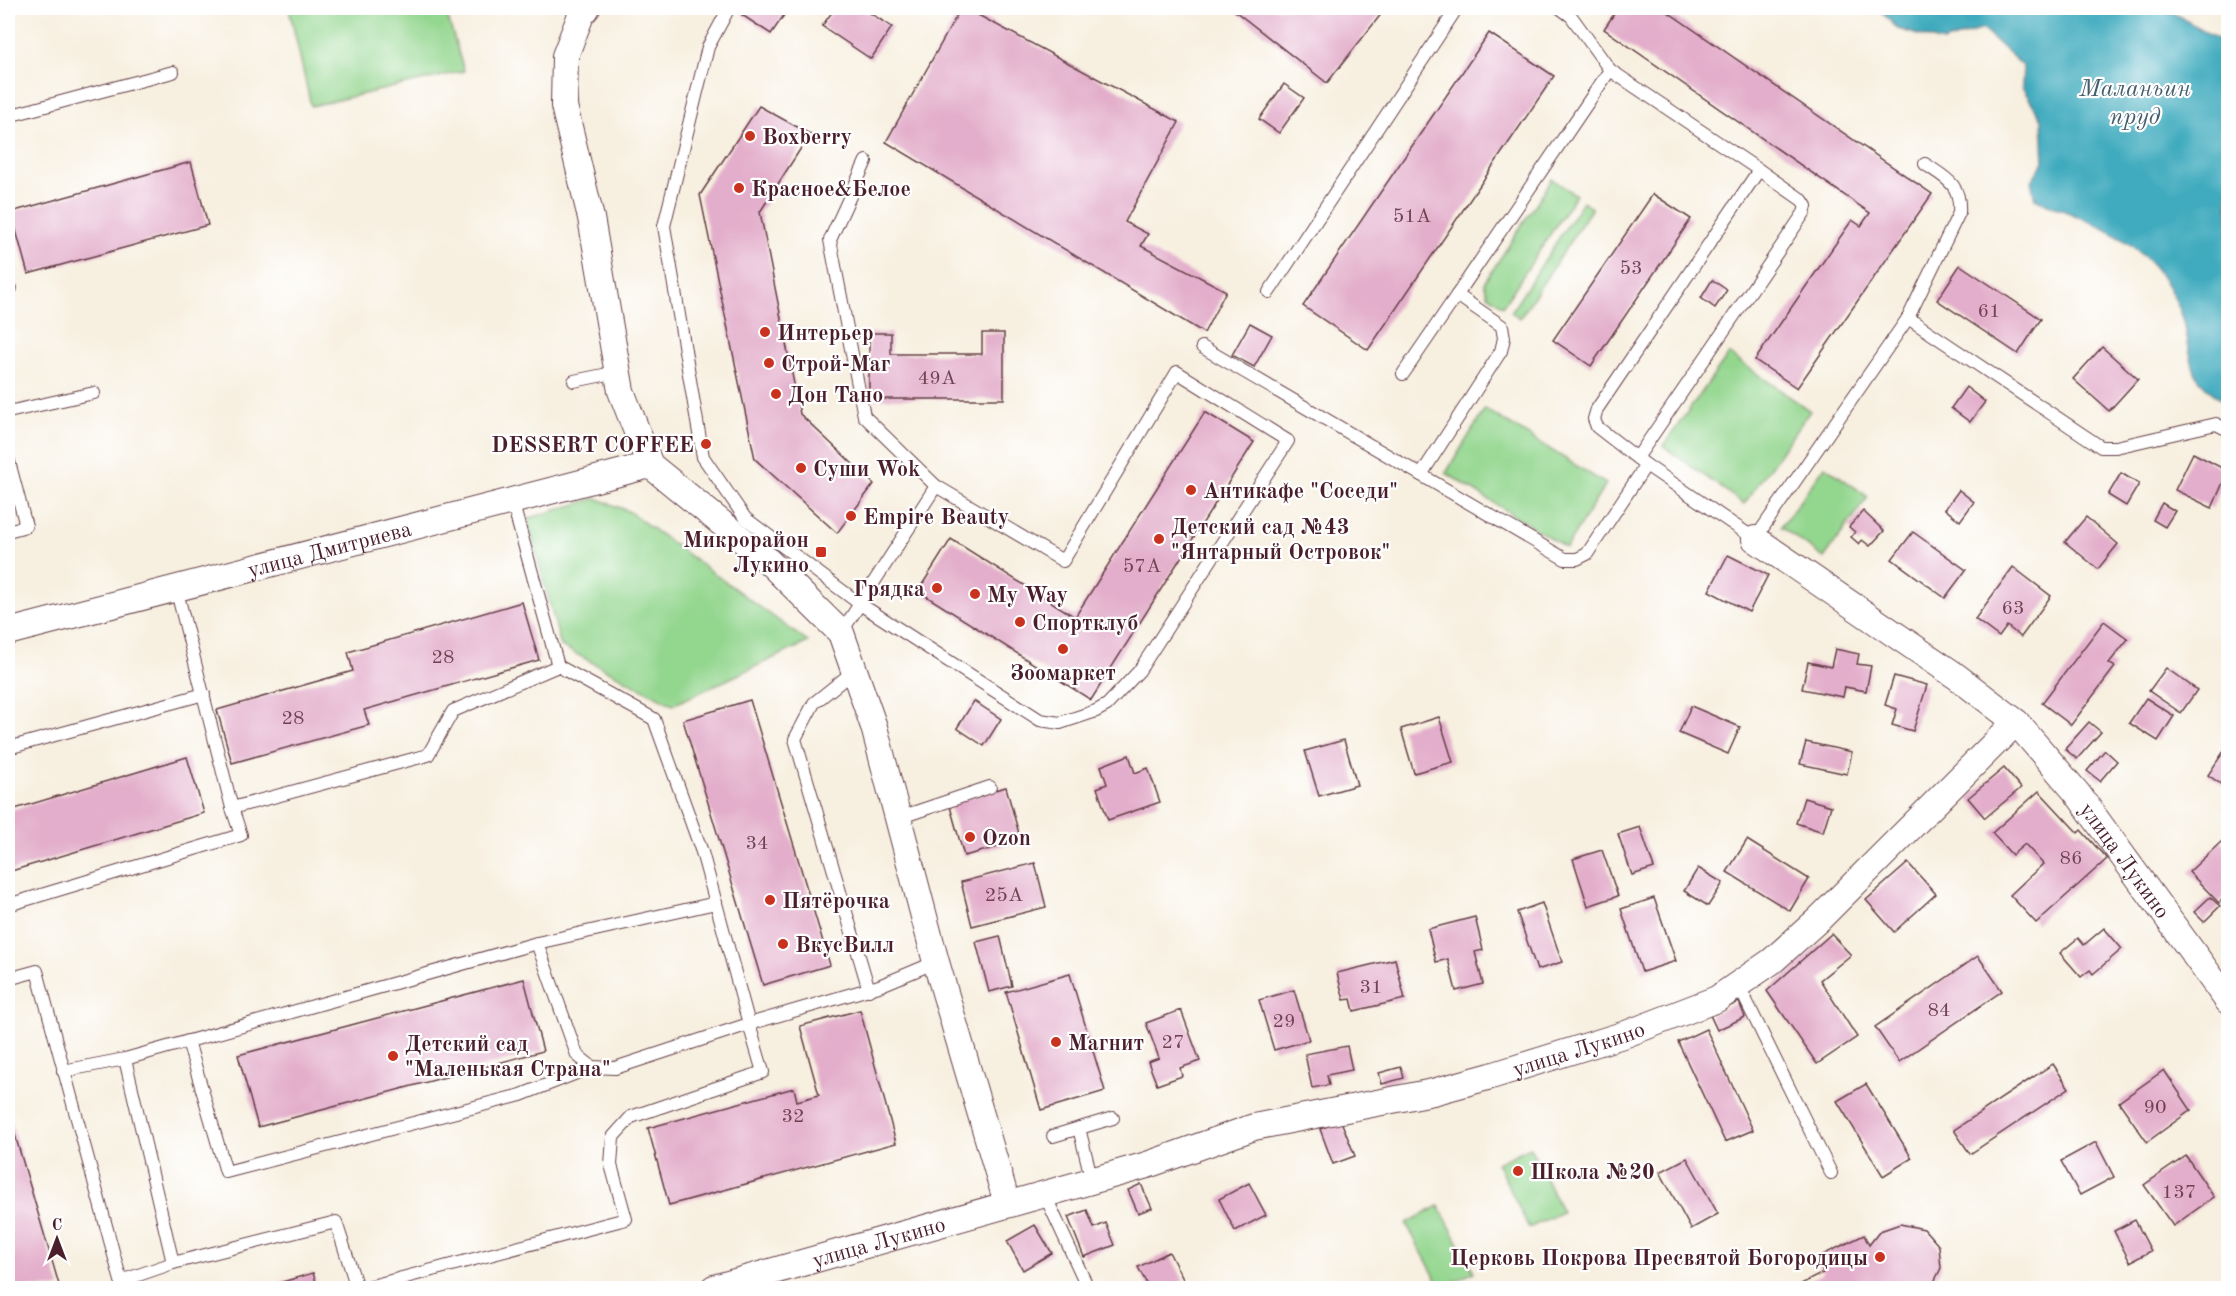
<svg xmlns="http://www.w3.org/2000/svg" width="2236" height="1296" font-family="'Old Standard TT',serif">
  <rect width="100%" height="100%" fill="#fff"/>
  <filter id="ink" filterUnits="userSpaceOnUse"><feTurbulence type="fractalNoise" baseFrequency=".0167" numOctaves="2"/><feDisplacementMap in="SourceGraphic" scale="12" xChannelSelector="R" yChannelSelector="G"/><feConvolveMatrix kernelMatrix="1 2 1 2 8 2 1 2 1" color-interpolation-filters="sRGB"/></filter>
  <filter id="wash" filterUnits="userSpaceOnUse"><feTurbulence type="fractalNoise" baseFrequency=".008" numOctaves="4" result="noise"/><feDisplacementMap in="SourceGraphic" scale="24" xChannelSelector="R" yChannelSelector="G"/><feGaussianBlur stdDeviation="1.35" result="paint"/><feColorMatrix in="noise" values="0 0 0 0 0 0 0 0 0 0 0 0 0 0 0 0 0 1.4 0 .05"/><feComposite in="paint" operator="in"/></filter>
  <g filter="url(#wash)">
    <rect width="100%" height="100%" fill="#f7efdf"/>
    <g fill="#93d68e" stroke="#6e7a5c" stroke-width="1.5">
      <polygon points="289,8 445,8 464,71 311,106"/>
      <polygon points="1552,179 1576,195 1503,306 1488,295 1484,283"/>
      <polygon points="1583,201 1592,208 1520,318 1511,312"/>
      <polygon points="1729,354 1810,411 1744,504 1663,446"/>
      <polygon points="1485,409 1606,484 1566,548 1446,473"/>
      <polygon points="1825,466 1868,497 1824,558 1781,527"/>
      <polygon points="596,498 628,511 808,642 673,705 561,646 527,519"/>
      <polygon points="1530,1147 1562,1212 1529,1228 1497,1163"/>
      <polygon points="1439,1206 1474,1272 1441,1288 1406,1223"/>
    </g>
    <path fill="#3fabbe" stroke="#446574" stroke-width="1.5" d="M1878 8H2165L2219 40 2228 42V409C2221 396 2203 389 2197 376 2188 360 2189 336 2183 318 2156 243 2104 227 2035 199L2031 181 2044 162 2042 119 2022 87 2023 66 1982 29 1943 42 1898 29Z"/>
    <g id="blocks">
      <g fill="#e3aecb">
        <polygon points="747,8 789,8 771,34 742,15"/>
        <polygon points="835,8 862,8 892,27 871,59 822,26"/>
        <polygon points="961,8 965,8 1179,122 1125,222 1148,234 1141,246 1226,291 1204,333 886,142"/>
        <polygon points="1231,8 1386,8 1327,83"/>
        <polygon points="1618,8 1662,8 1932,194 1797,388 1755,360 1852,220 1861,226 1870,213 1604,29"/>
        <polygon points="1489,33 1554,76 1368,350 1303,306"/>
        <polygon points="1284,84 1304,98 1279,133 1259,119"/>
        <polygon points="759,106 810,134 760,212 800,414 874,484 837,533 755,459 700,195"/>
        <polygon points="191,162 208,225 28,274 11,212"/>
        <polygon points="1653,194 1691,219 1591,366 1553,340"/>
        <polygon points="1960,265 2041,319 2018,354 1937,300"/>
        <polygon points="1712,280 1727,290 1715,308 1701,298"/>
        <polygon points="1250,323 1272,335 1254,367 1232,355"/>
        <polygon points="869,333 891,333 891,354 982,354 982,333 1004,333 1004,399 869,399"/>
        <polygon points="2102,347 2138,379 2109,411 2073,379"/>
        <polygon points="1966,387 1985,402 1970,422 1951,408"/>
        <polygon points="1205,412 1254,442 1091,700 918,591 951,539 1075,617"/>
        <polygon points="2193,453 2228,471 2212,508 2175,490"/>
        <polygon points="2121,473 2139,484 2126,506 2108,495"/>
        <polygon points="1959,490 1974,502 1960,521 1945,509"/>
        <polygon points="2162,503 2175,511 2165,527 2153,520"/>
        <polygon points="1863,511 1884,531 1870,546 1862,540 1859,544 1851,537 1855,532 1849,527"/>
        <polygon points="2086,517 2118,544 2098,569 2065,542"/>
        <polygon points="1913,532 1966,570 1945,598 1892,559"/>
        <polygon points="1728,555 1768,575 1749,612 1709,591"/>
        <polygon points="2013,567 2051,596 2021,637 2007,626 1999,637 1975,619"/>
        <polygon points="522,602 539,660 364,710 369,725 232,763 217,710 353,671 348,652"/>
        <polygon points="2104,621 2128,639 2109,663 2115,667 2071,725 2042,703"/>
        <polygon points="1835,649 1859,654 1857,664 1871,666 1866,691 1845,687 1843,697 1802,689 1808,662 1831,667"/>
        <polygon points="2166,668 2197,690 2181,713 2149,691"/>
        <polygon points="1894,676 1927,685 1913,731 1892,725 1897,709 1885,705"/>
        <polygon points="2146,698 2174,716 2158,741 2129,723"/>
        <polygon points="750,700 830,965 763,985 683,720"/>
        <polygon points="974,701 1001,719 984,746 957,728"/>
        <polygon points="1691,706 1740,727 1728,754 1679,733"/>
        <polygon points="1439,717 1453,762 1414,773 1401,729"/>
        <polygon points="2089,722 2101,732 2077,759 2065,749"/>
        <polygon points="1344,740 1357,785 1319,796 1305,751"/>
        <polygon points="1806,742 1852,752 1847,774 1800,764"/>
        <polygon points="2228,745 2228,789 2208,775"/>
        <polygon points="2105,750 2117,761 2100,781 2087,771"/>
        <polygon points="1129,755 1135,773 1148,768 1160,802 1108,820 1097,788 1107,784 1101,766"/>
        <polygon points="187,757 204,813 8,872 8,811"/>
        <polygon points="2004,768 2021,788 1985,818 1968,798"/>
        <polygon points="1006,787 1021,841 964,856 949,803"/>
        <polygon points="2039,791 2078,833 2081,830 2107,859 2036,923 2010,895 2043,864 2025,844 2012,855 1992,833"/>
        <polygon points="1804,798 1831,806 1823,832 1796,823"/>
        <polygon points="1640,827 1654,868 1632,875 1618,834"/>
        <polygon points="1747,840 1809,879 1790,911 1727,872"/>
        <polygon points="2222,841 2228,848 2228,894 2219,903 2189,872"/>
        <polygon points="1602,850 1618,896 1588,906 1573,859"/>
        <polygon points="1035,863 1046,907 972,926 961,882"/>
        <polygon points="1908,863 1936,894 1894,932 1866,900"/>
        <polygon points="1698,868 1723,883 1708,906 1684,891"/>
        <polygon points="2210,897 2220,906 2204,922 2194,912"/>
        <polygon points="1654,898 1676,961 1642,972 1621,909"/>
        <polygon points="1542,903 1562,962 1537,970 1517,912"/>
        <polygon points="1475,917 1483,950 1475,952 1483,984 1456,991 1448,959 1436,962 1428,929"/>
        <polygon points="2104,928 2122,949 2093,974 2090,970 2081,977 2060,953 2078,938 2084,945"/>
        <polygon points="1831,934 1851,955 1820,980 1857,1037 1817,1064 1767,991"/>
        <polygon points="1000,936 1012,986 989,992 976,942"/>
        <polygon points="1978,956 2002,991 1899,1062 1875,1027"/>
        <polygon points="1395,959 1405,999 1354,1011 1351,999 1344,1000 1337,973"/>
        <polygon points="1070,974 1105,1091 1041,1110 1006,992"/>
        <polygon points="524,979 543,1051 258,1127 238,1055"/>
        <polygon points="1294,990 1309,1040 1274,1050 1259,1000"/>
        <polygon points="1739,1002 1745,1017 1717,1030 1710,1015"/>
        <polygon points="860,1010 896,1143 669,1205 648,1128 794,1088 797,1101 819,1095 800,1026"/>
        <polygon points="1181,1010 1200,1061 1180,1068 1182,1076 1157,1085 1148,1062 1159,1058 1146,1023"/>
        <polygon points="1706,1029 1753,1130 1725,1142 1678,1042"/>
        <polygon points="1347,1046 1352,1070 1327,1075 1329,1085 1312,1088 1305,1054"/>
        <polygon points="2053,1064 2069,1088 1970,1154 1954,1130"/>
        <polygon points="1401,1067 1404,1078 1382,1084 1379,1073"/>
        <polygon points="2164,1070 2191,1110 2147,1142 2119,1102"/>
        <polygon points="1866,1084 1912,1158 1883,1176 1837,1101"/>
        <polygon points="8,1111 60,1288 8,1288"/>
        <polygon points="1341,1121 1355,1156 1333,1164 1320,1129"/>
        <polygon points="2096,1142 2114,1177 2080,1195 2061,1161"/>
        <polygon points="2186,1156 2214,1197 2173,1226 2144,1185"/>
        <polygon points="1687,1158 1718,1214 1691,1229 1660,1172"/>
        <polygon points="1249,1183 1266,1215 1235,1231 1219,1199"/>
        <polygon points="1141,1184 1152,1208 1138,1213 1128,1190"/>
        <polygon points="1087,1210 1094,1228 1106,1223 1115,1245 1084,1257 1068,1217"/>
        <polygon points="2135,1220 2151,1251 2130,1262 2114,1231"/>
        <polygon points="1900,1224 1924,1229 1939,1246 1941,1268 1931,1288 1803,1288 1801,1284 1823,1273 1816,1258 1864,1235 1869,1245 1880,1231"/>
        <polygon points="1035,1225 1052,1253 1023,1270 1007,1241"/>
        <polygon points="1169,1252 1184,1281 1170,1288 1149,1288 1138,1267"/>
        <polygon points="313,1273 318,1288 262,1288"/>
      </g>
    </g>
  </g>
  <g filter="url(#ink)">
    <use href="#blocks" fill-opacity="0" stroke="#643e46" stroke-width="1.5"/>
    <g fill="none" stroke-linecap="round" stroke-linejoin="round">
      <g stroke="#643e46" stroke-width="14">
        <g id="service">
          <polyline points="729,8 708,47 664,226 703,457 745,518 860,604 1040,720 1060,723 1096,711 1107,705 1139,671 1288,441 1177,372 1063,561 936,486 864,416 830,240 866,161"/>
          <polyline points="1610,70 1759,170 1597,409 1594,419 1597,427 1646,465"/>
          <polyline points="8,120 12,115 173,72"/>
          <polyline points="8,289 11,288"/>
          <polyline points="1269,292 1457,8"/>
          <polyline points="1908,318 2101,447 2116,447 2216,424 2228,430"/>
          <path d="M1202 347 1565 559H1577L1587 554 1646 465 1755 539 1908 318 1959 213C1961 184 1947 179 1925 164"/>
          <polyline points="1403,374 1457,295"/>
          <polyline points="574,381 618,372"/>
          <polyline points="8,412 94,393"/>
          <polyline points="8,458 26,526 8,531"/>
          <polyline points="1637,458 1804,213 1806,206 1802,200 1759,170"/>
          <polyline points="1421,475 1501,351 1504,338 1502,326 1457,295 1610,70 1571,16 1560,8"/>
          <polyline points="512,501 558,666"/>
          <polyline points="841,633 936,486"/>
          <polyline points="854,671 814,703 795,739 869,990"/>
          <polyline points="8,748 204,694"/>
          <polyline points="232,808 428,755 453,711 558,666 654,719 702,852 749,1024 615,1068 592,1067 577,1055 537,943"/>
          <polyline points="898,818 990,787"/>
          <polyline points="8,905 241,835 232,808 176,588"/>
          <polyline points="8,979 37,971 121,1281 173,1263 336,1222 357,1288"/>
          <polyline points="1738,984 1831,1173"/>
          <polyline points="188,1041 226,1172 521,1095 592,1067"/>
          <polyline points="125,1059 173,1263"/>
          <polyline points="63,1071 125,1059 537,943 716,903"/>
          <polyline points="1079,1128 1092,1181"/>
          <polyline points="1053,1136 1113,1118"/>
          <polyline points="1044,1193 1088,1288"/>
          <polyline points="364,1288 626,1219 611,1165 613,1137 631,1117 763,1072 749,1024 879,986 936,962"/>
        </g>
      </g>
      <g stroke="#643e46" stroke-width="28">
        <g id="minor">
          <polyline points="587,8 581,15 565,56 564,106 591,218 621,391 650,465 767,560 841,633 874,727 936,962 1007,1203"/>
          <path id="s1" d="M1755 539 1956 676 2016 722 2077 793 2228 1001"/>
          <path id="s2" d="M8 632 650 465"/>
          <path id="s3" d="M714 1288 1147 1165 1254 1127 1433 1092 1491 1076 1626 1034 1717 999 1772 961 1819 919 2016 722"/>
        </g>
      </g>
      <use href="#service" stroke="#fff" stroke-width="12"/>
      <use href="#minor" stroke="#fff" stroke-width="26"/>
    </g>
  </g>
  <g fill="#c8321e" stroke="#fff" stroke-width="2">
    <circle cx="750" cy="136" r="6"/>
    <circle cx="739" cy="188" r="6"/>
    <circle cx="765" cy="332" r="6"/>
    <circle cx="769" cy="363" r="6"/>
    <circle cx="776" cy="394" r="6"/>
    <circle cx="706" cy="444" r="6"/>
    <circle cx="801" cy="468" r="6"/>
    <circle cx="1191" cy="490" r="6"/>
    <circle cx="851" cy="516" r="6"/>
    <circle cx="1159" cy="539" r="6"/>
    <rect x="815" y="546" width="12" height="12" rx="3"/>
    <circle cx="937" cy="588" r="6"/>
    <circle cx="975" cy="594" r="6"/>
    <circle cx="1020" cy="622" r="6"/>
    <circle cx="1063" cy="649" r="6"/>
    <circle cx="970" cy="837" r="6"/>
    <circle cx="770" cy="900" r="6"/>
    <circle cx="783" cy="944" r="6"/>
    <circle cx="1056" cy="1042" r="6"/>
    <circle cx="393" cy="1056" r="6"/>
    <circle cx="1518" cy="1171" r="6"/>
    <circle cx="1880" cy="1257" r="6"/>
  </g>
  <g text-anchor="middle" stroke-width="4.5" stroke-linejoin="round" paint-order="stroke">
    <g font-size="20" fill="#704353">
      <text x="1412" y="222">51А</text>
      <text x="1631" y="274">53</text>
      <text x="1989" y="317">61</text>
      <text x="937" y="384">49А</text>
      <text x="1142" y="572">57А</text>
      <text x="2013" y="614">63</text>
      <text x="443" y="663">28</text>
      <text x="293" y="724">28</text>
      <text x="757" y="849">34</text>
      <text x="2071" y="864">86</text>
      <text x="1004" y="901">25А</text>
      <text x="1371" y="993">31</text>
      <text x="1939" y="1016">84</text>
      <text x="1284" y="1027">29</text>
      <text x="1173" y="1048">27</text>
      <text x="2155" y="1113">90</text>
      <text x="793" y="1122">32</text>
      <text x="2179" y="1198">137</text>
    </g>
    <g font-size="22" font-weight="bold" fill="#4a1f2b" stroke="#fff" text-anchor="start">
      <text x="762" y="144">Boxberry</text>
      <text x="751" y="196">Красное&amp;Белое</text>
      <text x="777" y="340">Интерьер</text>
      <text x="781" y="371">Строй-Маг</text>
      <text x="788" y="402">Дон Тано</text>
      <text x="694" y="452" text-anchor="end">DESSERT COFFEE</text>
      <text x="813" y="476">Суши Wok</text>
      <text x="1203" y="498">Антикафе "Соседи"</text>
      <text x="863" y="524">Empire Beauty</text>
      <text x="1171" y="534">Детский сад №43<tspan x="1171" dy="25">"Янтарный Островок"</tspan></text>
      <text x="809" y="547" text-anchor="end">Микрорайон<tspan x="809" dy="25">Лукино</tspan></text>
      <text x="925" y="596" text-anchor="end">Грядка</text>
      <text x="987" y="602">My Way</text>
      <text x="1032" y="630">Спортклуб</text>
      <text x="1063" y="680" text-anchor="middle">Зоомаркет</text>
      <text x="982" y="845">Ozon</text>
      <text x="782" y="908">Пятёрочка</text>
      <text x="795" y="952">ВкусВилл</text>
      <text x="1068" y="1050">Магнит</text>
      <text x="405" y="1051">Детский сад<tspan x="405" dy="25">"Маленькая Страна"</tspan></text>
      <text x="1530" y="1179">Школа №20</text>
      <text x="1868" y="1265" text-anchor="end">Церковь Покрова Пресвятой Богородицы</text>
    </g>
    <g font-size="22" fill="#4a1f2b" stroke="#fff">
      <text dy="8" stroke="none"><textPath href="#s2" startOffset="332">улица Дмитриева</textPath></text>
      <text dy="8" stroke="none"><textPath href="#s1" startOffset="495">улица Лукино</textPath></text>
      <text dy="8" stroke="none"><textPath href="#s3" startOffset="898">улица Лукино</textPath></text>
      <text dy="8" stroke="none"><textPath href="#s3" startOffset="171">улица Лукино</textPath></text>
    </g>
    <g font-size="24" font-style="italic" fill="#455e6d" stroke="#fff">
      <text x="2135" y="96">Маланьин<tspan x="2135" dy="28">пруд</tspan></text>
    </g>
  </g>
  <rect width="2236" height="1296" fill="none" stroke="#fff" stroke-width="30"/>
  <g transform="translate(57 1239)" stroke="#ffffff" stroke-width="4.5" paint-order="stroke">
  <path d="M0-4.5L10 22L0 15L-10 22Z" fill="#4a1f2b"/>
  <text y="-9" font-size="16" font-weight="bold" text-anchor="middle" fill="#4a1f2b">С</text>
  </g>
</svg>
